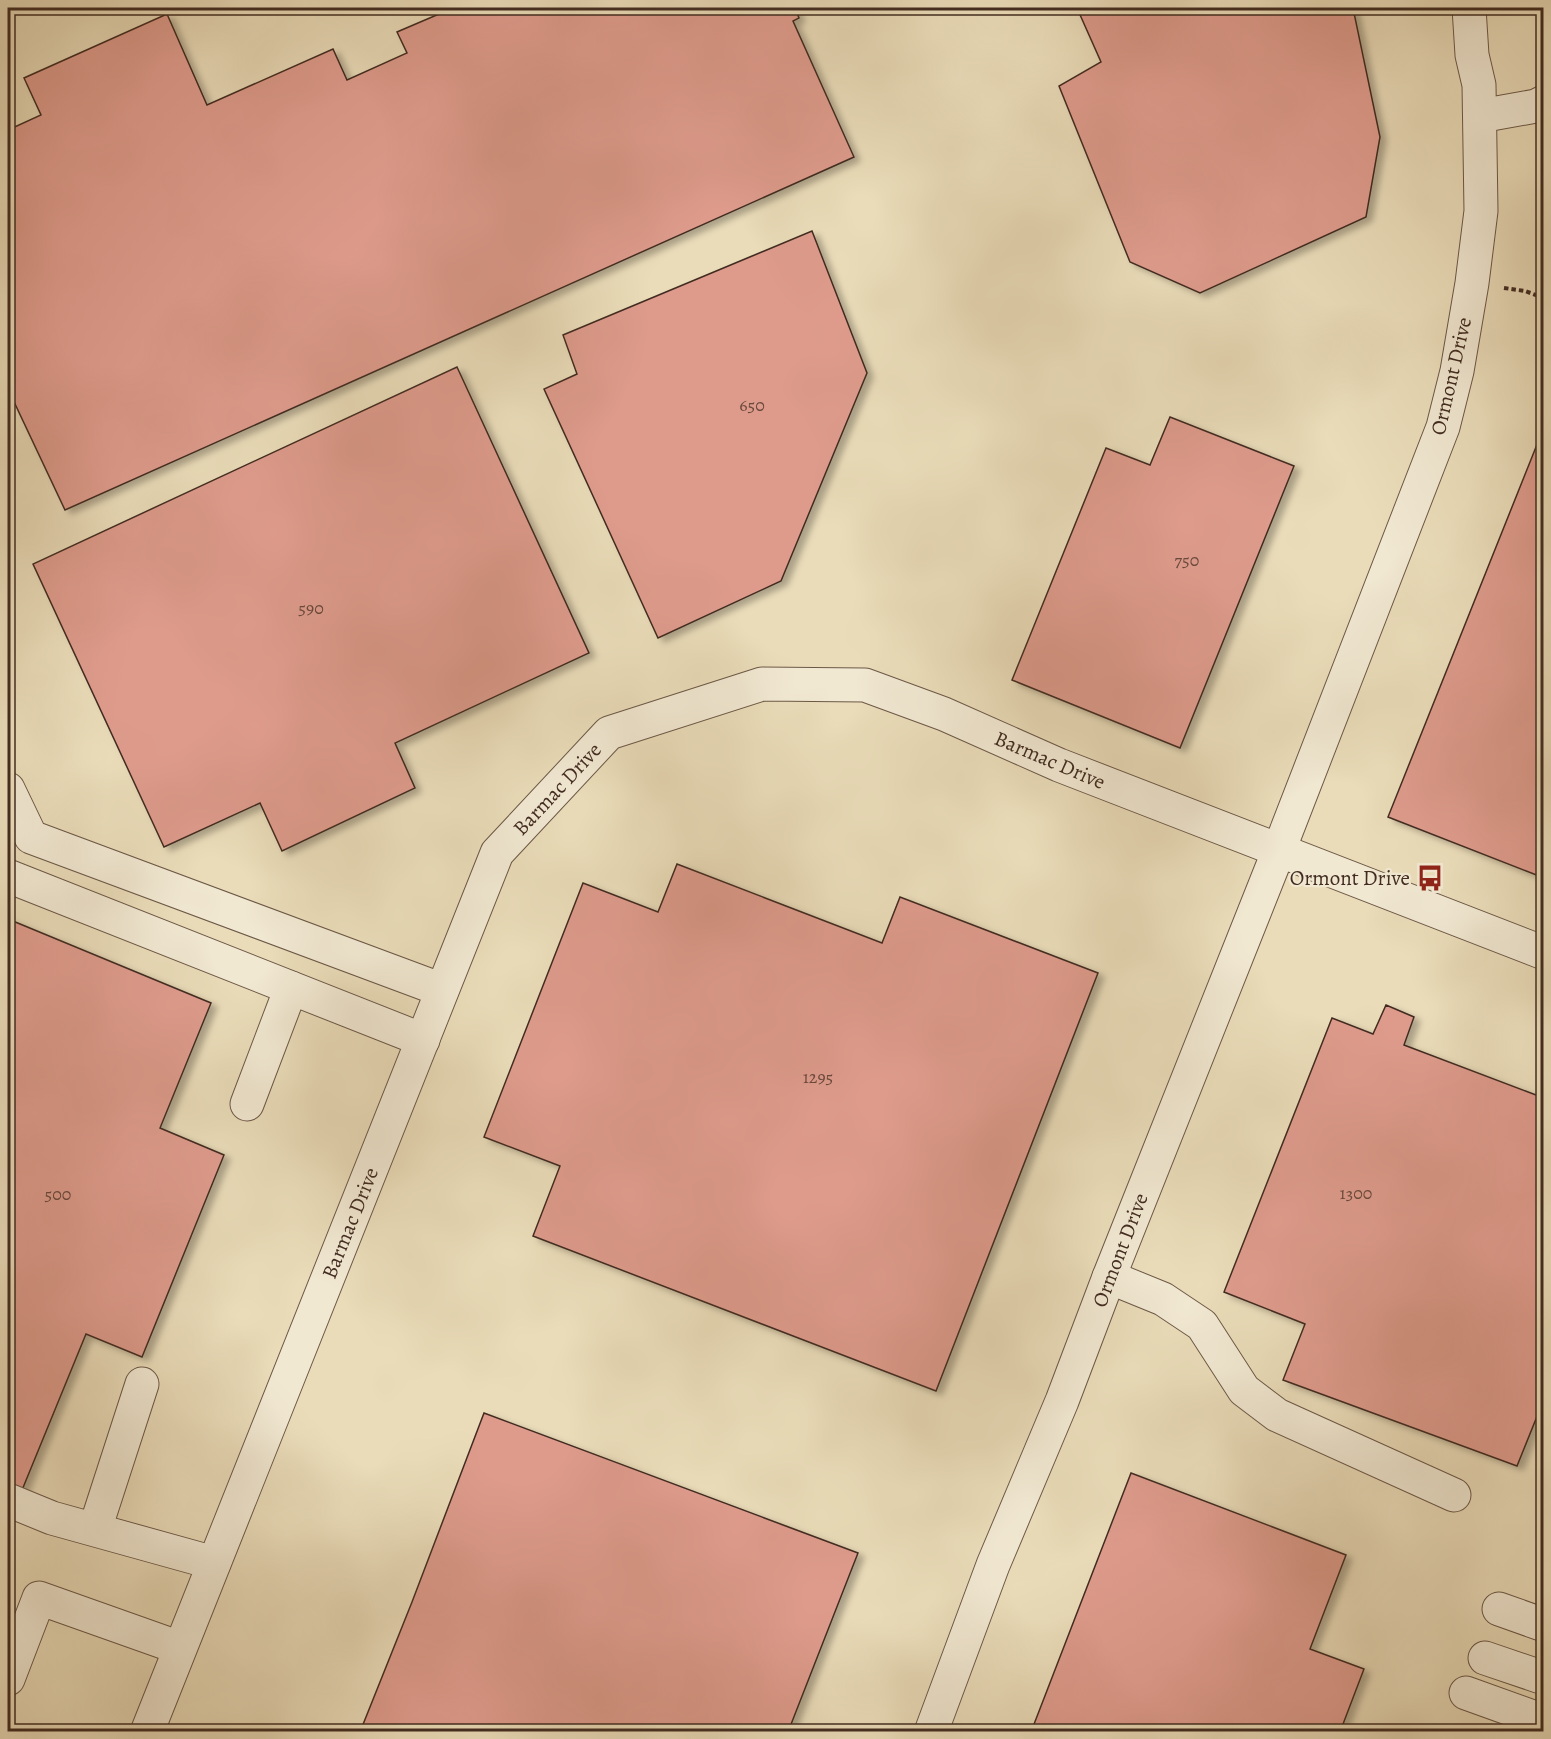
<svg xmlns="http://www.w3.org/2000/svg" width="1551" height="1739" font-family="Alegreya,serif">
  <defs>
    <filter id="shadow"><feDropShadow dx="6" dy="4" stdDeviation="3" flood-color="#0004"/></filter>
  </defs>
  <rect width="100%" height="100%" fill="#eadcb9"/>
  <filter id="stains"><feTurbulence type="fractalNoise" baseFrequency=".00333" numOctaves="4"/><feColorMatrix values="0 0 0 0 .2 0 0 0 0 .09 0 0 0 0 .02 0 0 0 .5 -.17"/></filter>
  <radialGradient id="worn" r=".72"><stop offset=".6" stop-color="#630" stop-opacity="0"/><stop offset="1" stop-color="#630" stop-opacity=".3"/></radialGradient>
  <g fill="#de9b8c" stroke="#422c21" stroke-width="1.5" filter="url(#shadow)">
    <polygon points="453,8 795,8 799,18 793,21 854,157 65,510 8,389 8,130 41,115 24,78 167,14 207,105 333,49 347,80 407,53 397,32"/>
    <polygon points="1077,8 1353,8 1380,137 1366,217 1200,293 1130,262 1059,86 1101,62"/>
    <polygon points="812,231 867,373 781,581 658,638 544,389 577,374 563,335"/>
    <polygon points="457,367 589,653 395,743 415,788 282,851 260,803 164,847 33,564"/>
    <polygon points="1170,417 1294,466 1180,748 1012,680 1106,448 1150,465"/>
    <polygon points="1544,427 1544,878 1388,817"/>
    <polygon points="677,864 882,943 900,897 1098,973 936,1391 533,1236 560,1166 484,1137 583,883 658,912"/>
    <polygon points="8,919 211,1003 160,1128 224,1155 142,1357 86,1334 20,1495 8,1490"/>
    <polygon points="1386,1005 1414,1017 1404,1045 1544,1098 1544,1399 1517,1466 1283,1380 1305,1324 1224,1292 1332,1018 1373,1034"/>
    <polygon points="484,1413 858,1553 788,1732 360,1732 412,1602"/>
    <polygon points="1131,1473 1346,1555 1310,1649 1364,1669 1340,1732 1031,1732"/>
  </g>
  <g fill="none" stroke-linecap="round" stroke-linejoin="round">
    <g stroke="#6c5847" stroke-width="35">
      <g id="minor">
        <polyline points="1480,116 1536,106 1544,102"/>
        <polyline points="8,789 31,837 442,990"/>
        <polyline points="8,876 423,1040"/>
        <polyline points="247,1104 291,988"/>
        <polyline points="1109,1277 1163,1299 1202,1325 1244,1390 1277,1415 1454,1495"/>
        <polyline points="8,1500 52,1518 214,1563"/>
        <polyline points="95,1529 142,1384"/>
        <polyline points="1499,1609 1544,1625"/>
        <polyline points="1485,1658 1544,1678"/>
        <polyline points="8,1679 39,1598 180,1648"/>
        <polyline points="1466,1693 1544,1721"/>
        <polyline points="147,1732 497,853 609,733 762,684 865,685 944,714 1059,765 1544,953"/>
        <polyline points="931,1732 993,1565 1062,1401 1109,1277 1279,850 1443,427 1457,371 1472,283 1481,211 1479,85 1472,55 1469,8"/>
      </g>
    </g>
    <polyline stroke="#422c21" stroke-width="4" stroke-dasharray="4.5 3" stroke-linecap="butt" points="1504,288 1525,291 1544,298"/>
    <use href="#minor" stroke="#f1e8d2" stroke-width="33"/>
  </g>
  <defs>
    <g id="bus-bare" transform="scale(2.07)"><path d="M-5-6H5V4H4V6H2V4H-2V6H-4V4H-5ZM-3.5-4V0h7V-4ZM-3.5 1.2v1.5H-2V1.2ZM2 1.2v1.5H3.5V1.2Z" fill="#8f2418" stroke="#f1e8d2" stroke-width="2.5" paint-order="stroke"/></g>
  </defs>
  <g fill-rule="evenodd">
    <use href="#bus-bare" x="1430" y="878"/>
  </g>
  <g text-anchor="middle" stroke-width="4.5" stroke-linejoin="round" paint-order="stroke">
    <g font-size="18" fill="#69483c">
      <text x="752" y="411">650</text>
      <text x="1187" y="566">750</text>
      <text x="311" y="614">590</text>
      <text x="818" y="1083">1295</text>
      <text x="1356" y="1199">1300</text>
      <text x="58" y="1200">500</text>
    </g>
    <g font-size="21" fill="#422c21" stroke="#f1e8d2">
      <text transform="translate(1451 376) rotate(-77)" y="7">Ormont Drive</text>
      <text transform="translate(1050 760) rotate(23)" y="7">Barmac Drive</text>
      <text transform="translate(557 789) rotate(-47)" y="7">Barmac Drive</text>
      <text transform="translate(350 1223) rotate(-68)" y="7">Barmac Drive</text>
      <text transform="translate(1120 1250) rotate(-69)" y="7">Ormont Drive</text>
    </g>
    <g font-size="21" fill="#422c21" stroke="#f1e8d2" text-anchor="end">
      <text x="1410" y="885">Ormont Drive</text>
    </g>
  </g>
  <rect width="1551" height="1739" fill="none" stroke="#eadcb9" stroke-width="30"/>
  <rect x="9" y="9" width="1533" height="1721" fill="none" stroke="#422c21" stroke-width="3"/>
  <rect x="15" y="15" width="1521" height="1709" fill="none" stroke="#422c21" stroke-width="1.5"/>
  <rect width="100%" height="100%" filter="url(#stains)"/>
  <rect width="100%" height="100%" fill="url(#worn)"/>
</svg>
